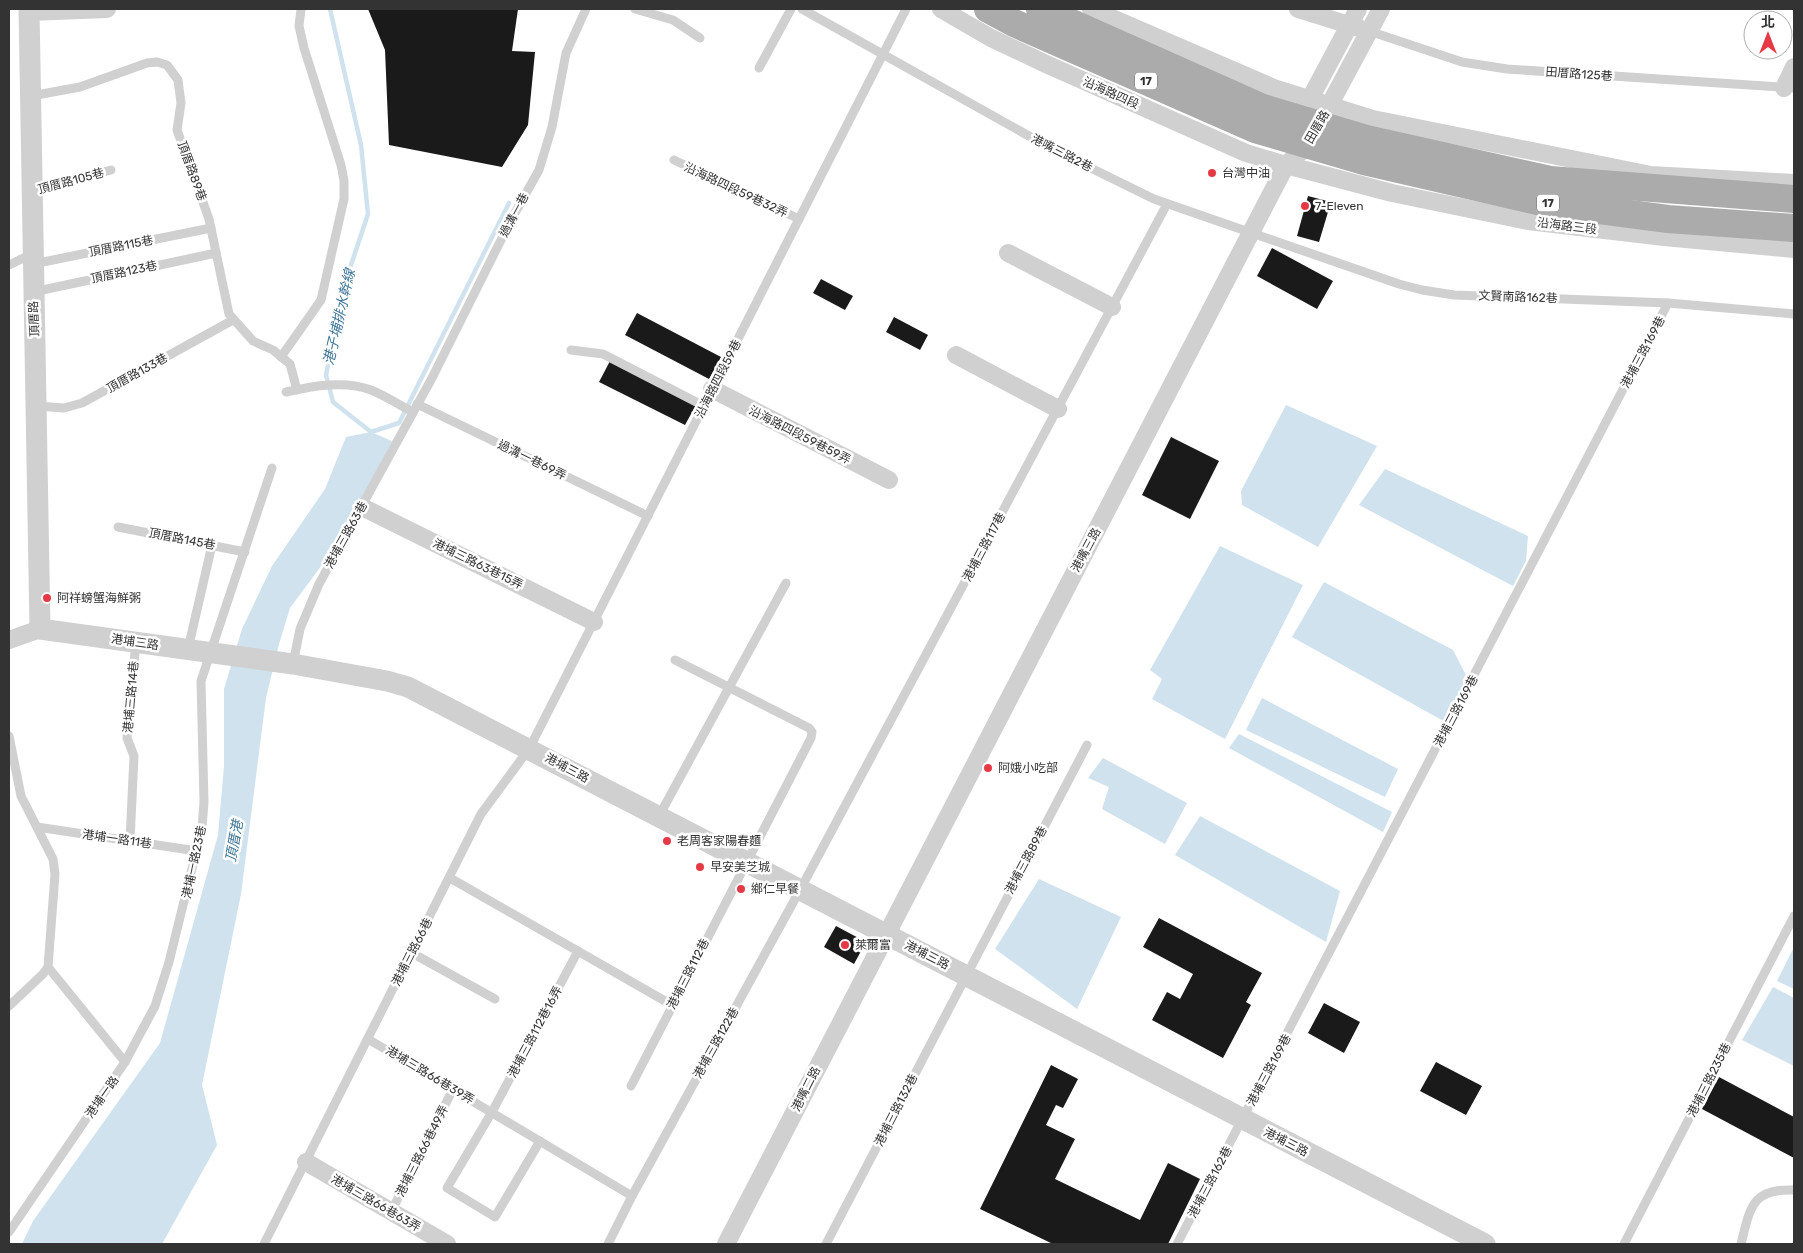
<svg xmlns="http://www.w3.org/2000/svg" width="1803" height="1253" font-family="Rubik,'Noto Sans TC',sans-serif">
  <rect width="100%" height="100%" fill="#fff"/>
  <g fill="#cfe2ee">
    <polygon points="1286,405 1377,446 1318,547 1242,505 1241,491"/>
    <polygon points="371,432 392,441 353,523 290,608 279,644 266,698 241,894 202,1085 217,1145 162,1244 22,1244 33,1221 160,1043 218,835 224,766 224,689 242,629 272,566 325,489 346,437"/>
    <polygon points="1385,469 1528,536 1526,561 1513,586 1359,505"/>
    <polygon points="1220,546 1303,585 1225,739 1152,699 1162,679 1150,670"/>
    <polygon points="1324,582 1453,650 1467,677 1449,724 1292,637"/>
    <polygon points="1262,698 1398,769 1385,797 1246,730"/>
    <polygon points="1239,734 1392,812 1383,832 1229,748"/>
    <polygon points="1103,758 1187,803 1165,844 1102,809 1109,787 1088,778"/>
    <polygon points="1200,816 1340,891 1326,942 1175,855"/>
    <polygon points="1039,879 1121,917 1077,1009 995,949"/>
    <polygon points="1794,947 1794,989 1777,981"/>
    <polygon points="1773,987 1794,998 1794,1066 1742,1040"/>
  </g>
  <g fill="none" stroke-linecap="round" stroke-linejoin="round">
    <polyline stroke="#cfe2ee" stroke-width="4.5" points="330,9 361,145 368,214 343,289 326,375 333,402 371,432 399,423 509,203"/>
  </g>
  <g fill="#1a1a1a">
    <polygon points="368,9 518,9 512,51 535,52 528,125 502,167 389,145 385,50"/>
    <polygon points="1308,196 1331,202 1319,242 1297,236"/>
    <polygon points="1272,248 1333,281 1317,309 1257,276"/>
    <polygon points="821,279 853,296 845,310 813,293"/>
    <polygon points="637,313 721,357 709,379 625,335"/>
    <polygon points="894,317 928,335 920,350 886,332"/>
    <polygon points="610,361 696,405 685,425 599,382"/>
    <polygon points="1171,437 1219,461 1190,519 1142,495"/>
    <polygon points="1159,918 1262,973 1246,1002 1251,1005 1223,1058 1152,1020 1167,992 1180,999 1193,974 1143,947"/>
    <polygon points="836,926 866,942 854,964 824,947"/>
    <polygon points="1324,1003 1360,1022 1344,1053 1308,1033"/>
    <polygon points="1436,1062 1482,1086 1466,1115 1420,1091"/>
    <polygon points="1051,1065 1078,1079 1063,1108 1056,1105 1046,1125 1075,1139 1055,1179 1140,1220 1168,1163 1200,1179 1168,1244 1053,1244 980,1209"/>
    <polygon points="1719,1077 1794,1117 1794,1158 1702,1109"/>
  </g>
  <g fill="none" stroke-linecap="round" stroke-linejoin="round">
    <g stroke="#d0d0d0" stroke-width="9">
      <polyline points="635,9 673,20 700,38"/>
      <polyline points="802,9 1054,150 1154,199 1399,284 1422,290 1454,295 1668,303 1794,314"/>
      <polyline points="1369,31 1462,62 1507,69 1794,88"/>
      <polyline points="759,68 791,9"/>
      <polyline points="31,96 80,87 147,63 157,62 167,65 178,80 181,103 177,130 209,219 229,314 253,341 273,350 290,364 297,390"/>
      <polyline points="674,160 799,219"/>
      <polyline points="32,192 111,170"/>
      <polyline points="33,264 211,228"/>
      <polyline points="9,265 32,254"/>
      <polyline points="33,292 216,253"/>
      <polyline points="571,350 603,354 704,406"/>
      <polyline points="281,357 321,300 344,199 344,181 341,165 304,48 299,26 301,9"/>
      <path d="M286 392C313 386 345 380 371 390 386 396 399 405 413 412"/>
      <polyline points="417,404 648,516"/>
      <polyline points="37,406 64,408 82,403 233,320"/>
      <polyline points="118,527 245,552"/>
      <polyline points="188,649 212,545"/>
      <polyline points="293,664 300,629 319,584 432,378 511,220 539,170 552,127 566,53 586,9"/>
      <polyline points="9,736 21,796 53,859 55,874 48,967 43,974 9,1006"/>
      <polyline points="659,816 786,583"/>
      <polyline points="37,827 197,851"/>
      <polyline points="130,841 134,756 127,738 136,642"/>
      <polyline points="450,878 672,1005"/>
      <polyline points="412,953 495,999"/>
      <polyline points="48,967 125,1062"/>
      <polyline points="368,1039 632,1196"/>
      <polyline points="631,1086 811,738 812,732 809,728 675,660"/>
      <polyline points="540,1141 495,1217 447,1188 492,1112 578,951"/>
      <polyline points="391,1212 453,1089"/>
      <polyline points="9,1232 125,1062 155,1006 169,962 202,828 204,802 201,681 272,468"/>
      <polyline points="264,1244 481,814 529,749 906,9"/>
      <polyline points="608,1244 632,1196 800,890 1167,204"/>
      <polyline points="826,1244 1087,745"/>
      <polyline points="1177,1244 1668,303"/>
      <polyline points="1624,1244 1794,916"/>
      <path d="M1741 1244C1750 1209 1751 1188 1794 1190"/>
    </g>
    <g stroke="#d0d0d0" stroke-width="18">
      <polyline points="941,9 991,38 1046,64 1246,153 1286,165 1392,193 1528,221 1664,237 1794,249"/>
      <polyline points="1091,9 1274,88 1373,119 1651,175 1794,183"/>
      <polyline points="1298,9 1359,28"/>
      <polyline points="29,12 107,9"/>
      <polyline points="1784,88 1794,67"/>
      <polyline points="1304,110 1358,9"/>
      <polyline points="1008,253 1112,307"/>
      <polyline points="956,355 1058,409"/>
      <polyline points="712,389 889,480"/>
      <polyline points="362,507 594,622"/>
      <polyline points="9,640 40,629"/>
      <polyline points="306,1162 447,1244"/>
      <polyline points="726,1244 1286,165 1308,145 1381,9"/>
    </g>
    <polyline stroke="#d0d0d0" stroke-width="21" points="29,9 40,629 293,664 387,681 408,687 1485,1244"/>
    <g stroke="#ababab" stroke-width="28">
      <polyline points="988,9 1014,23 1255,129 1364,161 1546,203 1668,219 1794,228"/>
      <polyline points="1040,9 1263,108 1366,139 1550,180 1794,199"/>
    </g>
  </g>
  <g fill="#e63946" stroke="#fff" stroke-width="2">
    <circle cx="1212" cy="173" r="5"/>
    <circle cx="1305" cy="206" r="5"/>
    <circle cx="47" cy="598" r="5"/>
    <circle cx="988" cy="768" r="5"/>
    <circle cx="667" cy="841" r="5"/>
    <circle cx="700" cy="867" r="5"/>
    <circle cx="741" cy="889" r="5"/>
    <circle cx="845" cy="945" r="5"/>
  </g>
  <g text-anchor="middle" stroke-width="5" stroke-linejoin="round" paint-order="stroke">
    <g fill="#fff" stroke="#707070" stroke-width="1">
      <rect x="1135" y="72.5" width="22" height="17" rx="4"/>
      <rect x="1537" y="194.5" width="22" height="17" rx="4"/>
    </g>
    <g font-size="11" font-weight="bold" fill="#333">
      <text x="1146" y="85">17</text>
      <text x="1548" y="207">17</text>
    </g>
    <g font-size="12" fill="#333" stroke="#fff">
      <text transform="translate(1579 74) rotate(4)" y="4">田厝路125巷</text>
      <text transform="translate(1111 93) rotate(24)" y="4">沿海路四段</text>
      <text transform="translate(1317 127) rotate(-60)" y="4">田厝路</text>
      <text transform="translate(1062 153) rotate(27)" y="4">港嘴三路2巷</text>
      <text transform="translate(192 171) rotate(70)" y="4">頂厝路89巷</text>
      <text transform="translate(71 181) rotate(-15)" y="4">頂厝路105巷</text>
      <text transform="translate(736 190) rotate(25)" y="4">沿海路四段59巷32弄</text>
      <text transform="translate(514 215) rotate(-62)" y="4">過溝一巷</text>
      <text transform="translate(1567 226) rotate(7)" y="4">沿海路三段</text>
      <text transform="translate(121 246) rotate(-11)" y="4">頂厝路115巷</text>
      <text transform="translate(124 272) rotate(-12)" y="4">頂厝路123巷</text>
      <text transform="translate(1518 297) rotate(2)" y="4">文賢南路162巷</text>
      <text transform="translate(34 319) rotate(-92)" y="4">頂厝路</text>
      <text transform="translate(1643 352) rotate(-62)" y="4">港埔三路169巷</text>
      <text transform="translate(137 373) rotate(-29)" y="4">頂厝路133巷</text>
      <text transform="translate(718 379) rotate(-63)" y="4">沿海路四段59巷</text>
      <text transform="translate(800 435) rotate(27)" y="4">沿海路四段59巷59弄</text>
      <text transform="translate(532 460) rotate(26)" y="4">過溝一巷69弄</text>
      <text transform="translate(346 535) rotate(-61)" y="4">港埔三路63巷</text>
      <text transform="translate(182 539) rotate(11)" y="4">頂厝路145巷</text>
      <text transform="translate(984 547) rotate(-62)" y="4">港埔三路117巷</text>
      <text transform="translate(1086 550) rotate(-62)" y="4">港嘴三路</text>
      <text transform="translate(478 564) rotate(26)" y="4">港埔三路63巷15弄</text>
      <text transform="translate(135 642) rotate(8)" y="4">港埔三路</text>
      <text transform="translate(131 697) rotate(-85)" y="4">港埔三路14巷</text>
      <text transform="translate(1456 711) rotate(-62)" y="4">港埔三路169巷</text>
      <text transform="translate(567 768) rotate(28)" y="4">港埔三路</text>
      <text transform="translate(117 839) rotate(8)" y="4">港埔一路11巷</text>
      <text transform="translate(1026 860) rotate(-62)" y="4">港埔三路89巷</text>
      <text transform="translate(194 862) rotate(-78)" y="4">港埔一路23巷</text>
      <text transform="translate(412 952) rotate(-63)" y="4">港埔三路66巷</text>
      <text transform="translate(927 955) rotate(27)" y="4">港埔三路</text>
      <text transform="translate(688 974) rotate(-63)" y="4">港埔三路112巷</text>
      <text transform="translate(535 1032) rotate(-62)" y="4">港埔三路112巷16弄</text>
      <text transform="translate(716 1043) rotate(-61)" y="4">港埔三路122巷</text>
      <text transform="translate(1269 1070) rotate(-62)" y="4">港埔三路169巷</text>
      <text transform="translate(430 1075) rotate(31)" y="4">港埔三路66巷39弄</text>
      <text transform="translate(1709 1080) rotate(-63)" y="4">港埔三路235巷</text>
      <text transform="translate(806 1089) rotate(-63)" y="4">港嘴二路</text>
      <text transform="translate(102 1097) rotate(-55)" y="4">港埔一路</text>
      <text transform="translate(896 1110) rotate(-63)" y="4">港埔三路132巷</text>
      <text transform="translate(1286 1142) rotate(27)" y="4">港埔三路</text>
      <text transform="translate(422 1151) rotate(-63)" y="4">港埔三路66巷49弄</text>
      <text transform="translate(1210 1182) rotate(-62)" y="4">港埔三路162巷</text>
      <text transform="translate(376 1203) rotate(30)" y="4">港埔三路66巷63弄</text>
    </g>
    <g font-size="12" fill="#333" stroke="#fff" text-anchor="start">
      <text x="1222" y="177">台灣中油</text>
      <text x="1315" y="210">7-Eleven</text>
      <text x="57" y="602">阿祥螃蟹海鮮粥</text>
      <text x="998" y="772">阿娥小吃部</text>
      <text x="677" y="845">老周客家陽春麵</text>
      <text x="710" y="871">早安美芝城</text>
      <text x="751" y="893">鄉仁早餐</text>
      <text x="855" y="949">萊爾富</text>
    </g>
    <g font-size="14" font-style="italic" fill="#3f7597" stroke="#fff">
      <text transform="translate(339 317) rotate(-77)" y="5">港子埔排水幹線</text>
      <text transform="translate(234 841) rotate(-80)" y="5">頂厝港</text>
    </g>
  </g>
  <rect width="1803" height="1253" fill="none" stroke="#333333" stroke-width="20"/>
  <g transform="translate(1768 35)"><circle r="24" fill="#ffffff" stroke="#adadad"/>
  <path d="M0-4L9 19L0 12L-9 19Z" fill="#e63946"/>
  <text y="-8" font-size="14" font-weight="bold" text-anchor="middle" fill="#333333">北</text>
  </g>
</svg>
